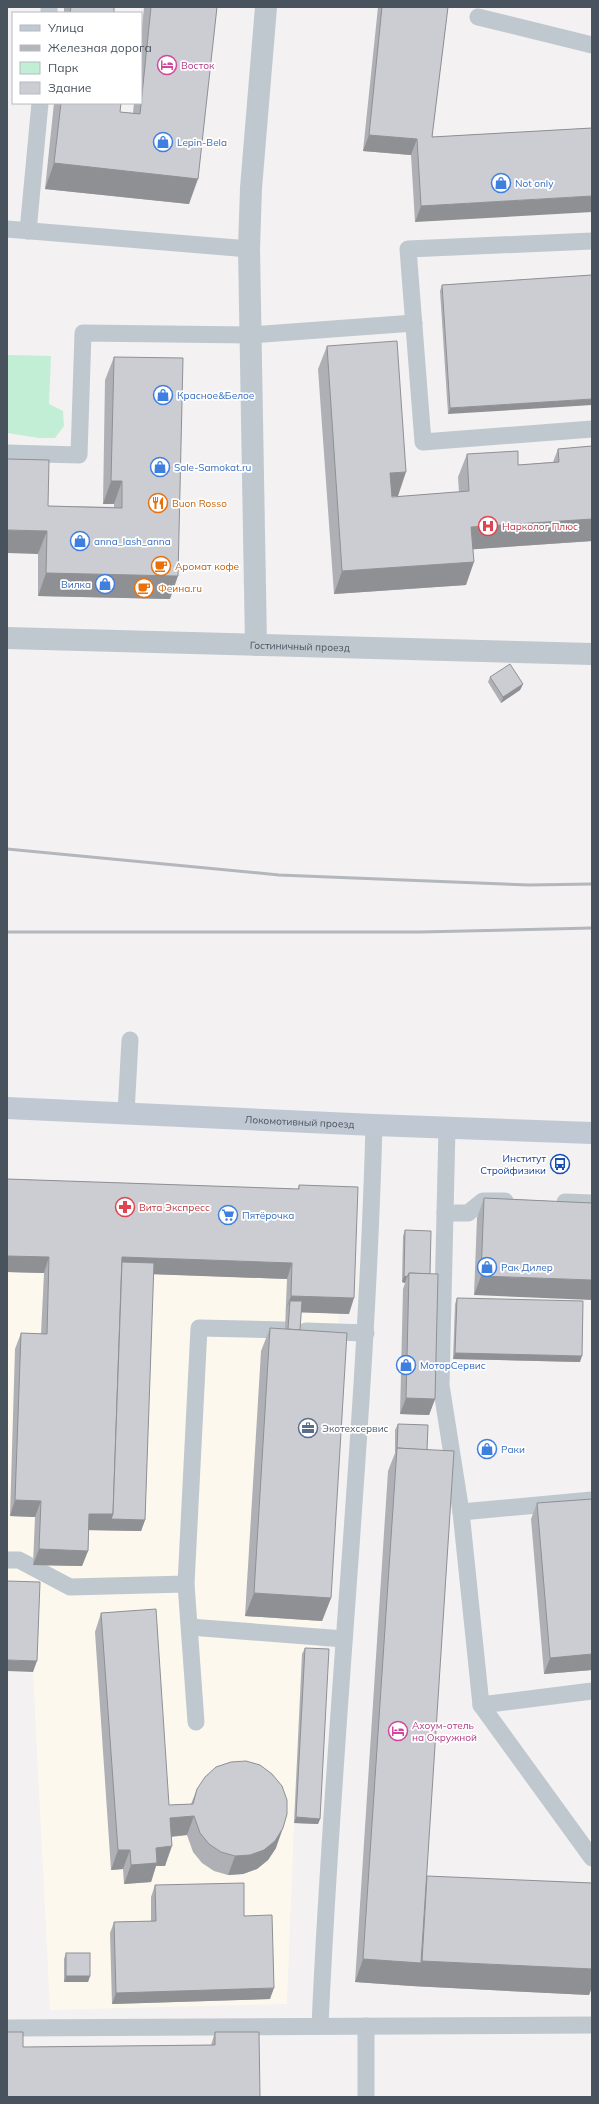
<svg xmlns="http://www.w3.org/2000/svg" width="599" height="2104" font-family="Mulish,sans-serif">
  <rect width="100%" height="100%" fill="#f3f1f1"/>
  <polygon fill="#fcf8ed" points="7,1195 353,1203 349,1314 339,1314 319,1654 318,1824 294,1823 287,2004 50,2010 33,1673 7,1671"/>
  <polygon fill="#c2eed6" points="7,355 51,356 49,404 63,411 64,426 55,438 39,438 7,433"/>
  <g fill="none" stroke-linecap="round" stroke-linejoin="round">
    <g stroke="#bfc7cf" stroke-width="17">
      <polyline points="49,13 49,7"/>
      <polyline points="478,17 592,45"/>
      <polyline points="7,229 249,249"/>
      <polyline points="28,231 40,103"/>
      <polyline points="592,241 408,249 423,442 592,429"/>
      <polyline points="7,453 79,455 83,333 250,335 414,323"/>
      <polyline points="126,1113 130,1040"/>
      <polyline points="447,1128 441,1385 461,1512 481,1705 592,1858"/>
      <polyline points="565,1202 592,1203"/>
      <polyline points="445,1213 468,1213 483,1201 505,1201"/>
      <polyline points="306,1331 366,1333"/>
      <polyline points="461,1512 592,1500"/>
      <polyline points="7,1560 19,1560 70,1587 186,1584 199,1328 284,1330"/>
      <polyline points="186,1584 196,1722"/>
      <polyline points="190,1627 344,1639"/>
      <polyline points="481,1705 592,1691"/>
      <path d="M320 2026C333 1726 366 1426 374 1125"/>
      <polyline points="366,2026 366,2097"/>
      <polyline points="7,2028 592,2025"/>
    </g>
    <g stroke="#bfc7cf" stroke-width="22">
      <path id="s1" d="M7 638 592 654"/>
      <polyline points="256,645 249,249 251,188 266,7"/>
    </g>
    <path stroke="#c0c8d4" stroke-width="22" id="s2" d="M7 1108 374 1125 592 1133"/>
    <g stroke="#b3b6bb" stroke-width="3">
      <polyline points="7,849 279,875 529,885 592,884"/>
      <polyline points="7,932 420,932 592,928"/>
    </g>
  </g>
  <g fill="#afb0b5">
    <rect x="64" y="7" width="50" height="6"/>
    <polygon points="144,7 217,7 189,204 45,189 54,103 119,103 120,112 133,113 134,103 141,103 141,39"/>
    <polygon points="378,7 448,7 432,137 592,128 415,222 411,155 363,151"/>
    <polygon points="592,275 448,414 440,291 442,285"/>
    <polygon points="327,346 398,496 392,496 392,497 459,492 458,477 467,454 518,465 553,462 558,449 592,446 592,541 473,549 466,585 334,594 318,369"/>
    <polygon points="114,357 170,599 38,596 38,554 48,506 114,507 114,504 103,504 105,380"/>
    <polygon points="490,677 523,684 520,690 501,703 488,682"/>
    <polygon points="7,1179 298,1189 299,1185 349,1314 301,1312 300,1330 331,1598 322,1621 245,1616 261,1351 270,1328 285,1329 287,1279 153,1274 145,1520 141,1531 89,1530 88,1551 82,1566 33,1565 35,1517 10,1516 15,1349 21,1333 41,1334 44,1273 7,1272"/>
    <polygon points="484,1198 592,1203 474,1295 477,1218"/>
    <polygon points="405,1230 430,1274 435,1399 429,1415 400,1414 403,1289 405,1283 402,1282 403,1236"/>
    <polygon points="457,1298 580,1362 453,1359 455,1304"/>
    <polygon points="398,1424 427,1450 426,1877 592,1883 592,1987 589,1995 412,1986 355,1982 388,1471 395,1453 395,1430"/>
    <polygon points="537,1503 592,1670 544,1674 531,1519"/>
    <polygon points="101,1613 169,1805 191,1804 197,1789 276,1848 268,1860 257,1869 243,1874 228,1875 214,1871 202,1863 193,1852 187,1835 172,1837 165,1866 156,1866 151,1882 124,1884 123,1869 111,1870 95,1632"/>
    <polygon points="305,1648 320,1819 318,1824 294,1823 302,1654"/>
    <polygon points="155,1885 244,1916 270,1999 112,2004 110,1933 114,1922 151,1921 151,1897"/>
    <polygon points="66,1953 90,1976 88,1982 64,1982 64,1959"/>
    <polygon points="215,2032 260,2097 23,2047 211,2045"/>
  </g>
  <g fill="#8e9094">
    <polygon points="369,135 417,139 411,155 363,151"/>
    <polygon points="54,163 198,179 189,204 45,189"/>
    <polygon points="592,196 592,212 415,222 421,206"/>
    <polygon points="592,399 592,405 448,414 450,408"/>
    <polygon points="406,472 398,496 382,497 390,473"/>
    <polygon points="111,481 122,481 114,504 103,504"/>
    <polygon points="592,519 592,541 463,550 471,527"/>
    <polygon points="7,530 47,531 38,554 7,553"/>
    <polygon points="474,562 466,585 334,594 342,571"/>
    <polygon points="46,573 178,576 170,599 38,596"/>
    <polygon points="523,684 520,690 501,703 503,697"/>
    <polygon points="7,1256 49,1257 44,1273 7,1272"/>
    <polygon points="122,1257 292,1263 287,1279 120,1273"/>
    <polygon points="404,1276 407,1277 405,1283 402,1282"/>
    <polygon points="481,1276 592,1280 592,1300 474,1295"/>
    <polygon points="291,1296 354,1298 349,1314 289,1312 290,1301 285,1312"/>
    <polygon points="455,1353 582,1356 580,1362 453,1359"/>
    <polygon points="406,1398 435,1399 429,1415 400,1414"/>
    <polygon points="15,1500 41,1501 35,1517 10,1516"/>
    <polygon points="89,1514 113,1514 145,1520 141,1531 83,1530"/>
    <polygon points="39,1549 88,1551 82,1566 33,1565"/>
    <polygon points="254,1593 331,1598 322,1621 245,1616"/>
    <polygon points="592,1654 592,1670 544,1674 550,1658"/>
    <polygon points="7,1660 37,1661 33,1672 7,1671"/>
    <polygon points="194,1816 187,1835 164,1837 170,1818"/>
    <polygon points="296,1817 320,1819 318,1824 294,1823"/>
    <polygon points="283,1828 276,1848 268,1860 257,1869 243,1874 228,1875 235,1856"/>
    <polygon points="172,1846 165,1866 156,1866 151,1882 124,1884 131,1865 156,1848"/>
    <polygon points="118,1850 130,1850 123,1869 111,1870"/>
    <polygon points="363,1959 421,1963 422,1961 592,1969 592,1987 589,1995 412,1986 355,1982"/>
    <polygon points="66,1976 90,1976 88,1982 64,1982"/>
    <polygon points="274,1988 270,1999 112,2004 116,1993"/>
  </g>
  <g fill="#cbcdd3" stroke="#8e9094">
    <polygon points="71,7 114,7 114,13 70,13"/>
    <polygon points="151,7 217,7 198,179 54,163 61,103 121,103 120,112 140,114"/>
    <polygon points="382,7 448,7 432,137 592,128 592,196 421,206 417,139 369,135"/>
    <polygon points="592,275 592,399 450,408 442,285"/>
    <polygon points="397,341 406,472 390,473 392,497 469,491 467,454 518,451 518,465 559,462 558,449 592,446 592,519 471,527 474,562 342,571 327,346"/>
    <polygon points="114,357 183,358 178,576 46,573 47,531 7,530 7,459 49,460 48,506 122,508 122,481 111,481"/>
    <polygon points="510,664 523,684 503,697 490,677"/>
    <polygon points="7,1179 299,1189 299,1185 358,1187 354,1298 291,1296 292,1263 122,1257 113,1514 89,1514 88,1551 39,1549 41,1501 15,1500 21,1333 47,1334 49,1257 7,1256"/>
    <polygon points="484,1198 592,1203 592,1280 481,1276"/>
    <polygon points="405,1230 431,1231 430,1274 409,1273 407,1277 404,1276"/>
    <polygon points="122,1262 154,1263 145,1520 111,1519 113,1514"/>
    <polygon points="409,1273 438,1274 435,1399 406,1398"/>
    <polygon points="457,1298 583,1301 582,1356 455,1353"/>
    <polygon points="290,1301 302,1301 300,1330 288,1329"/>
    <polygon points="270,1328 347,1333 331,1598 254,1593"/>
    <polygon points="398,1424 428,1425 427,1450 397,1448"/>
    <polygon points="397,1448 454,1451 421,1963 363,1959"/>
    <polygon points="592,1499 592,1654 550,1658 537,1503"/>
    <polygon points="7,1581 40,1582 37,1661 7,1660"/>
    <polygon points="156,1609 169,1805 193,1804 197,1789 205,1777 216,1767 231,1762 246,1761 260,1765 272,1774 282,1786 287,1800 287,1814 283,1828 275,1841 264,1850 250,1855 235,1856 221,1852 209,1844 200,1833 194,1816 170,1818 172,1846 156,1848 157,1863 131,1865 130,1850 118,1850 101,1613"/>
    <polygon points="305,1648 329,1649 320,1819 296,1817"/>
    <polygon points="427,1876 592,1883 592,1969 422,1961"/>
    <polygon points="244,1883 244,1916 272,1915 274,1988 116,1993 114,1922 156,1921 155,1885"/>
    <rect x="66" y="1953" width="24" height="23"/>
    <polygon points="7,2032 23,2032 23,2047 215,2045 215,2032 259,2032 260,2097 7,2097"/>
  </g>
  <defs>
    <g id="hotel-ring" transform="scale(1)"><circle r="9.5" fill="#fff" stroke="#d1479c" stroke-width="1.5"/><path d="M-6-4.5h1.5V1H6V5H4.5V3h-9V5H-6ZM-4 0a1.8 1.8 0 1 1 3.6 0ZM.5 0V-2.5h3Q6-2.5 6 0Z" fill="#d1479c"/></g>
    <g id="shop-ring" transform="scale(1)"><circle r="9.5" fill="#fff" stroke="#3f7fe0" stroke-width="1.5"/><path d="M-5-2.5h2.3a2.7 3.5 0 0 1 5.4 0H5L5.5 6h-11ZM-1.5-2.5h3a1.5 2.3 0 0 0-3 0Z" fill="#3f7fe0"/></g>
    <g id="restaurant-ring" transform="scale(1)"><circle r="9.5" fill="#fff" stroke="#e8710a" stroke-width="1.5"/><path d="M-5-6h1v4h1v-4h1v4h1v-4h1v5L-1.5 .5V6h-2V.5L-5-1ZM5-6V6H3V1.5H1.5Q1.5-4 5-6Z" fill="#e8710a"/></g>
    <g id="hospital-ring" transform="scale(1)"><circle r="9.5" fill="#fff" stroke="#e0444e" stroke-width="1.5"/><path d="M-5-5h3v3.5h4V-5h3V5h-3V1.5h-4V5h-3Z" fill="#e0444e"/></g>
    <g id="cafe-ring" transform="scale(1)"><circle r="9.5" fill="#fff" stroke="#e8710a" stroke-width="1.5"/><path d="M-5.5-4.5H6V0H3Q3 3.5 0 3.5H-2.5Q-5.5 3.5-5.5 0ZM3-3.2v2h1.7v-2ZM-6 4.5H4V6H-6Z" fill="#e8710a"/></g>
    <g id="bus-ring" transform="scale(1)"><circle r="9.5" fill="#fff" stroke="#1a4fb4" stroke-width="1.5"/><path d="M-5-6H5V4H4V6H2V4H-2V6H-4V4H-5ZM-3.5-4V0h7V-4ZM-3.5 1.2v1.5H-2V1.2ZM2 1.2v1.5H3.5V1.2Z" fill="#1a4fb4"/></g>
    <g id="pharmacy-ring" transform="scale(1)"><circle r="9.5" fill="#fff" stroke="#e0444e" stroke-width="1.5"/><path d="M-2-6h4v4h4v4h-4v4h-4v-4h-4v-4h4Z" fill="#e0444e"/></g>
    <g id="supermarket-ring" transform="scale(1)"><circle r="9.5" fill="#fff" stroke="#3f7fe0" stroke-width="1.5"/><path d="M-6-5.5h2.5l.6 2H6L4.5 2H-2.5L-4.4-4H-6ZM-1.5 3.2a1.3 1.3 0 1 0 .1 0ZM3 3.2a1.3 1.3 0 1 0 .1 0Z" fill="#3f7fe0"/></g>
    <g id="office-ring" transform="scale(1)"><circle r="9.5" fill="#fff" stroke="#5c6f8a" stroke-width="1.5"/><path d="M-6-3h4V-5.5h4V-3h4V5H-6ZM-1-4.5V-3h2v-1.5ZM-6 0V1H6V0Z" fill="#5c6f8a"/></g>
  </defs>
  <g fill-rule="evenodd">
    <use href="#hotel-ring" x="167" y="65"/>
    <use href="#shop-ring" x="163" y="142"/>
    <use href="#shop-ring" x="501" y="183"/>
    <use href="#shop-ring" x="163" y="395"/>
    <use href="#shop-ring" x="160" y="467"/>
    <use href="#restaurant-ring" x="158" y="503"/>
    <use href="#hospital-ring" x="488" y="526"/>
    <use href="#shop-ring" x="80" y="541"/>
    <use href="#cafe-ring" x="161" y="566"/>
    <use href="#shop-ring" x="105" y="584"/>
    <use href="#cafe-ring" x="144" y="588"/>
    <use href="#bus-ring" x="560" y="1164"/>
    <use href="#pharmacy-ring" x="125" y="1207"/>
    <use href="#supermarket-ring" x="228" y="1215"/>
    <use href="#shop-ring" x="487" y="1267"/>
    <use href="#shop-ring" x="406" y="1365"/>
    <use href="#office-ring" x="308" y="1428"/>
    <use href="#shop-ring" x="487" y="1449"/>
    <use href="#hotel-ring" x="398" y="1731"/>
  </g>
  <g text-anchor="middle" stroke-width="3.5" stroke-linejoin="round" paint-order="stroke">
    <g font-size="10" fill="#b23c85" stroke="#fff" text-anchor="start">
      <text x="181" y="69">Восток</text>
      <text x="412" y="1729">Ахоум-отель<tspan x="412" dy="12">на Окружной</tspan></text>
    </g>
    <g font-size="10" fill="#366cbe" stroke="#fff" text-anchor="start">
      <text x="177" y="146">Lepin-Bela</text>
      <text x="515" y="187">Not only</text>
      <text x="177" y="399">Красное&amp;Белое</text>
      <text x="174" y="471">Sale-Samokat.ru</text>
      <text x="94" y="545">anna_lash_anna</text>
      <text x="91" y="588" text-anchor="end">Вилка</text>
      <text x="242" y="1219">Пятёрочка</text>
      <text x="501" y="1271">Рак Дилер</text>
      <text x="420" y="1369">МоторСервис</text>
      <text x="501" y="1453">Раки</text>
    </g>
    <g font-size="10" fill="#c56008" stroke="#fff" text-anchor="start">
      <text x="172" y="507">Buon Rosso</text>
      <text x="175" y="570">Аромат кофе</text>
      <text x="158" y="592">Феина.ru</text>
    </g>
    <g font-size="10" fill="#be3a42" stroke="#fff" text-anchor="start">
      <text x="502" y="530">Нарколог Плюс</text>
      <text x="139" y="1211">Вита Экспресс</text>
    </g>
    <g font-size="10" fill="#49535e" stroke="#fff">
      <text dy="4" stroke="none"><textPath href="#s1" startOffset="293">Гостиничный проезд</textPath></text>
      <text dy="4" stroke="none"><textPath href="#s2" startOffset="293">Локомотивный проезд</textPath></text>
    </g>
    <g font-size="10" fill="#164399" stroke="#fff" text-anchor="end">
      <text x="546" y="1162">Институт<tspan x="546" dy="12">Стройфизики</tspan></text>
    </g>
    <g font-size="10" fill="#4e5e75" stroke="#fff" text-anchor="start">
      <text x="322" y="1432">Экотехсервис</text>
    </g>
  </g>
  <rect width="599" height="2104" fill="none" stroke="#49535e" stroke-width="16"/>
  <rect x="12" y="12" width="130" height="92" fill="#ffffff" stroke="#b6babf"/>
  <rect x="20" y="25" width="20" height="6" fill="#c0c8d4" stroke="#b6babf"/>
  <text x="48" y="32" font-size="12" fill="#49535e">Улица</text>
  <rect x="20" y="45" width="20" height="6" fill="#b3b6bb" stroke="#b6babf"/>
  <text x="48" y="52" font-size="12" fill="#49535e">Железная дорога</text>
  <rect x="20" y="62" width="20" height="12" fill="#c2eed6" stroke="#b6babf"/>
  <text x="48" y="72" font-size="12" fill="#49535e">Парк</text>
  <rect x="20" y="82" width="20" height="12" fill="#cbcdd3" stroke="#b6babf"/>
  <text x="48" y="92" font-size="12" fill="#49535e">Здание</text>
</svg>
